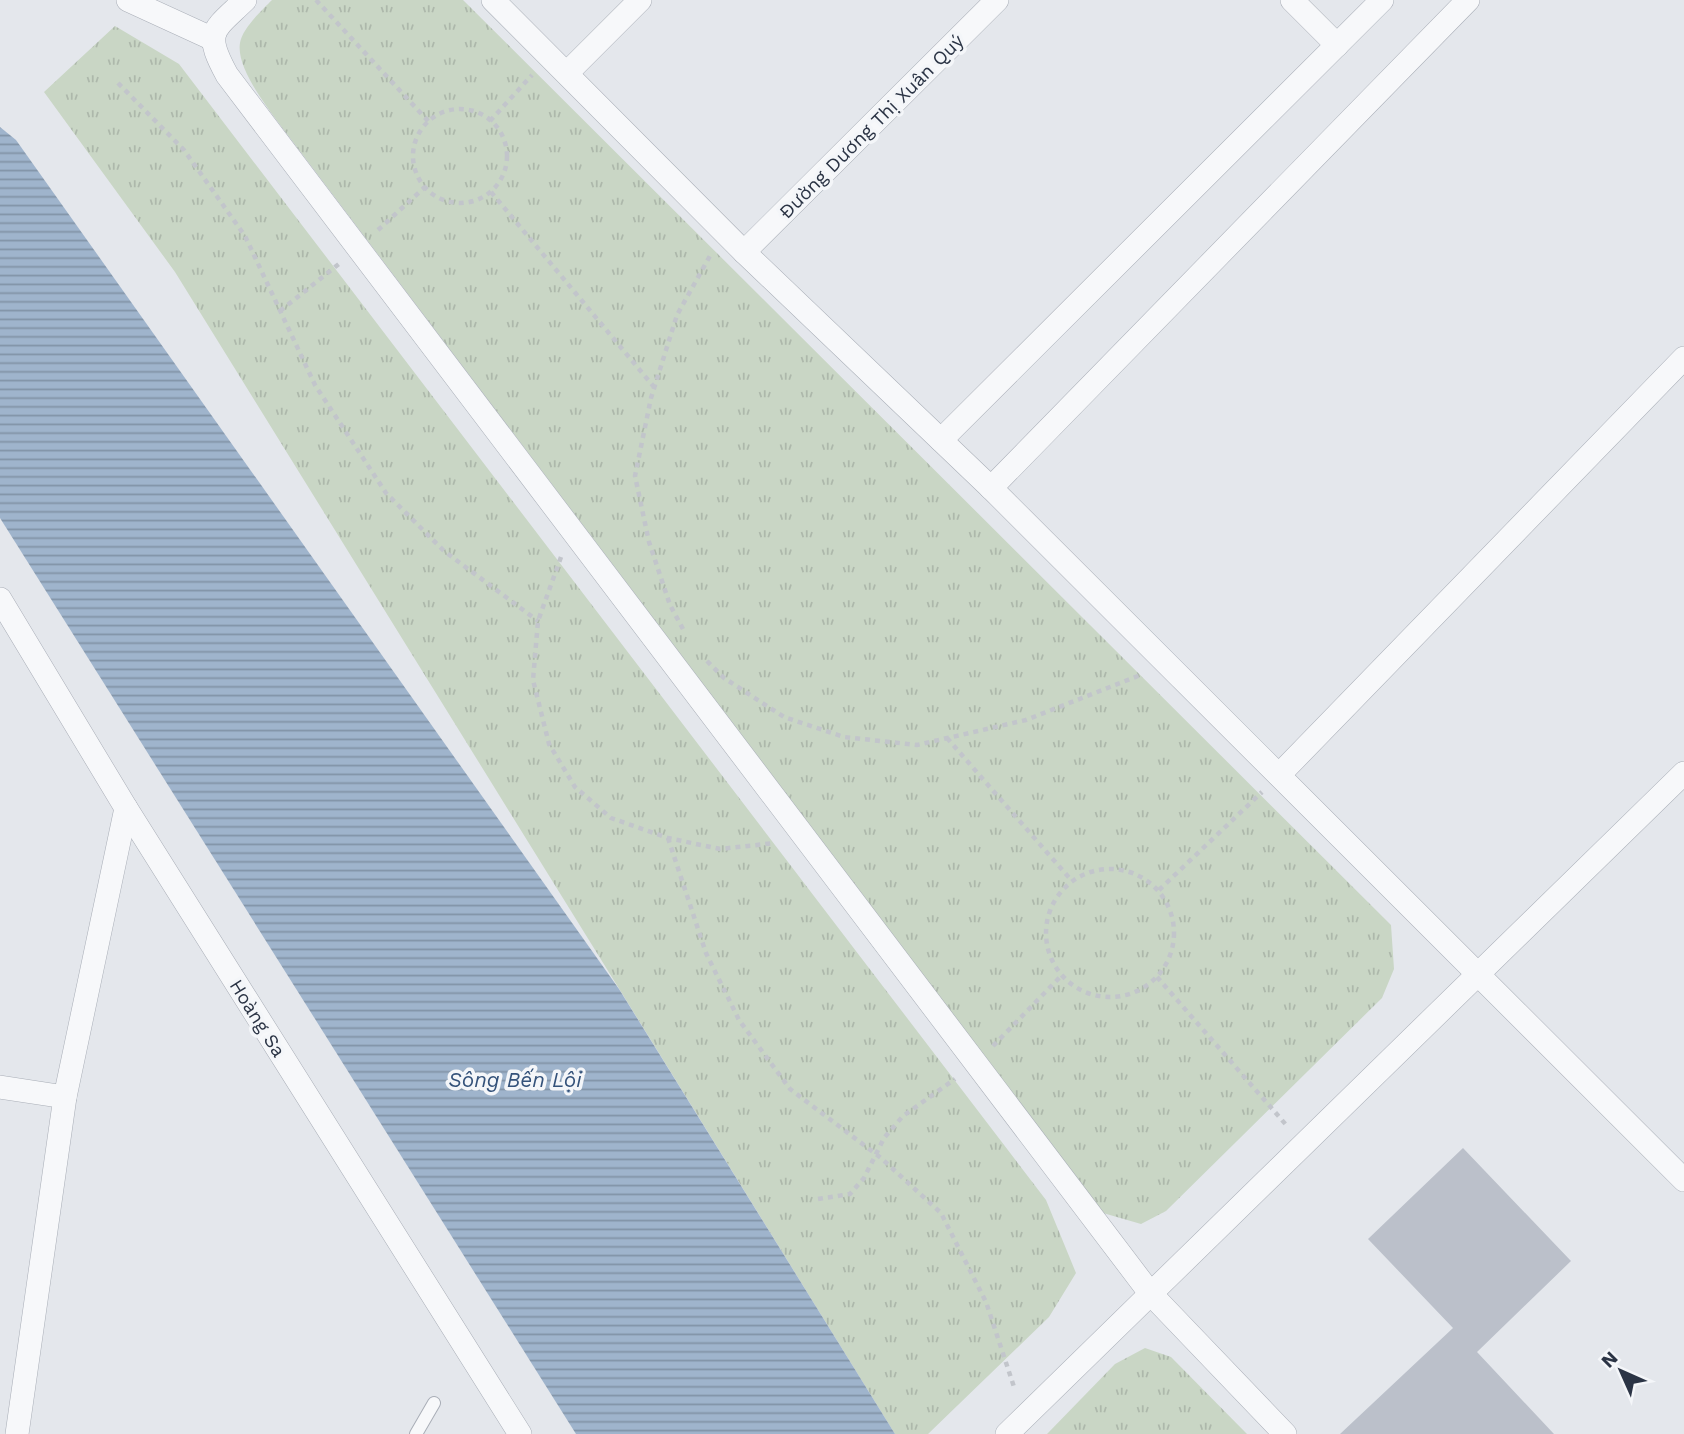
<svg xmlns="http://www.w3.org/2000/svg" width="1684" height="1434" font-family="'Work Sans',sans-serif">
  <defs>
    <pattern id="park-tufts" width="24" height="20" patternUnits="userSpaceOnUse" patternTransform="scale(1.75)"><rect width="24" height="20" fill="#c9d6c5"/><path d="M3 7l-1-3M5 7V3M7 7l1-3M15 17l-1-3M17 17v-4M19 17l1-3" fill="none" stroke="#adb8ab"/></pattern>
    <pattern id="water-rules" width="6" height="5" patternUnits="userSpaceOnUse" patternTransform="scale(1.75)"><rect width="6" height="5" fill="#9fb4cc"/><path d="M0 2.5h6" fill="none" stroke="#8293a7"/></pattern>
  </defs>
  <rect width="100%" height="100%" fill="#e4e7ec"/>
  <g fill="url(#park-tufts)">
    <path d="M272 0H463L1391 925 1394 969 1382 998 1166 1211 1141 1224 1103 1213 296 146C279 122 235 72 240 43 242 29 262 10 272 0Z"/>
    <polygon points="115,26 179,64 1046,1200 1076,1273 1049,1317 928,1434 895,1434 175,272 44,92"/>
    <polygon points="1145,1348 1171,1357 1247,1434 1047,1434 1115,1364"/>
  </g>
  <polygon fill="url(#water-rules)" points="0,127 16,140 619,989 895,1434 576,1434 0,518"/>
  <polygon fill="#bbc0ca" points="1463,1148 1571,1261 1477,1352 1554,1434 1340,1434 1453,1328 1368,1239"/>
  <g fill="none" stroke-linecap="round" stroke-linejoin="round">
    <g stroke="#a9aeb7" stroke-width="14">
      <polyline id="service" points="416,1434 434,1403"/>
    </g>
    <g stroke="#a9aeb7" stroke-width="24">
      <g id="minor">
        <polyline points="128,0 213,39"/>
        <path d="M245 0C213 31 203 31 227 75L1150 1293 1285 1434"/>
        <polyline points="493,0 744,252 991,488 1684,1180"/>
        <polyline points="1292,0 1337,45"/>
        <polyline points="567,73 640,0"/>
        <polyline points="744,252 997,0"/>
        <polyline points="941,440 1382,0"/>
        <polyline points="991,488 1468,0"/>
        <polyline points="0,599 126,808 520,1434"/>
        <polyline points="1279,775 1684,358"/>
        <polyline points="0,1087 65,1097"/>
        <polyline points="17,1434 65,1097 126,808"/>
        <polyline points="1007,1434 1684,773"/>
      </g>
    </g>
    <g stroke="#c2c5cb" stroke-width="4.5" stroke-dasharray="5 5" stroke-linecap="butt">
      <polyline points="316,0 429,122"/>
      <polyline points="118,83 184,150 245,236 315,385 386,493 444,551 538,621"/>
      <circle cx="460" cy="156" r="47"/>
      <polyline points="490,121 532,75"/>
      <polyline points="491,192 654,387"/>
      <polyline points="378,230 425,187"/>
      <polyline points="280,311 340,263"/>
      <polyline points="561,557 538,621 533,680 549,744 575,787 611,818 668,838 720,849 775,843"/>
      <polyline points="683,629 670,605 649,542 635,476 651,398 677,315 711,254"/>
      <polyline points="707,661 724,678 784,717 844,737 917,745 1026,720 1143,674"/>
      <polyline points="947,738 1072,881"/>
      <polyline points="668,838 706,953 739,1020 790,1089 881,1158 941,1213 986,1302 1015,1390"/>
      <circle cx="1110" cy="933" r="64"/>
      <polyline points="1159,890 1262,792"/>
      <polyline points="1157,977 1288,1127"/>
      <polyline points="993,1046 1062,975"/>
      <polyline points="818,1199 850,1194 864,1178 884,1138 903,1116 955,1079"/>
    </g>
    <use href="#service" stroke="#f7f8fa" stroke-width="12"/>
    <use href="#minor" stroke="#f7f8fa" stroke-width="23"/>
  </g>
  <g text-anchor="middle" stroke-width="7" stroke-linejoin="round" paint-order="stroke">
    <g font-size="19" fill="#2b3445" stroke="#f4f6f9">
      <text transform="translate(871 126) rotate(-45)" y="7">Đường Dương Thị Xuân Quý</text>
      <text transform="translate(258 1018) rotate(58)" y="7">Hoàng Sa</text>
    </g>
    <g font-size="21" font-style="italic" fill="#34527a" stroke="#f4f6f9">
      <text x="515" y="1087">Sông Bến Lội</text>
    </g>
  </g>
  <g transform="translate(1621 1371) rotate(315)" stroke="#f4f6f9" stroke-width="5" paint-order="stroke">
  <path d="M0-5L12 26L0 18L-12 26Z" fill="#2b3445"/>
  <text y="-10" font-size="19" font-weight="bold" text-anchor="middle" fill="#2b3445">N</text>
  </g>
</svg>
